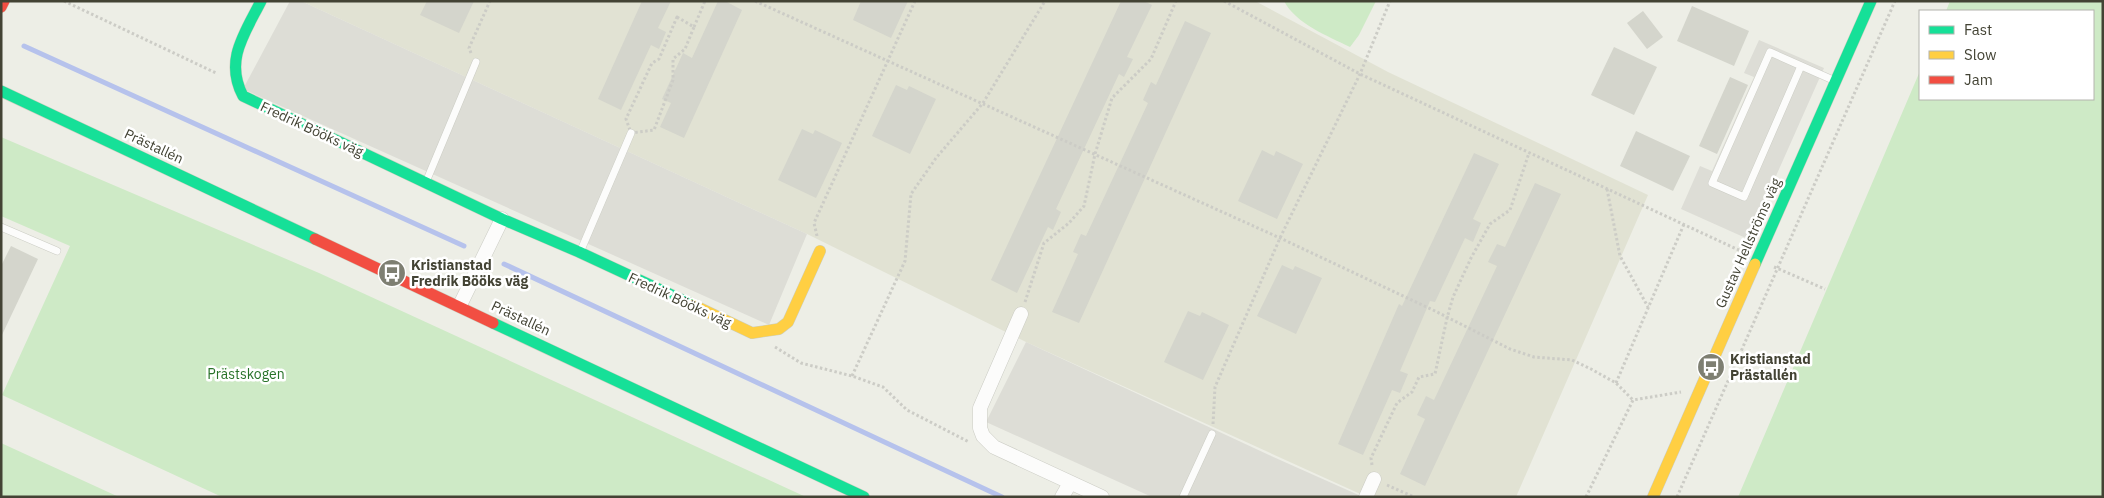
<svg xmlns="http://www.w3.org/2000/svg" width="2104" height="498" font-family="'IBM Plex Sans',sans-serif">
  <rect width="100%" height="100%" fill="#edeee6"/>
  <polygon fill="#e1e2d3" points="301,1 1255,1 1388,72 1648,195 1516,497 1367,497 1026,342 807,234"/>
  <g fill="#ceeac6">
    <path d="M1284 1H1376L1359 35 1350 47C1328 36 1296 24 1284 1Z"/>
    <polygon points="1950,1 2103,1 2103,497 1738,497 1920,71 1920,99 2093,99 2093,11 1946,11"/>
    <polygon points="1,137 319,273 806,497 222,497 2,395 70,246 1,216"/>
    <polygon points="1,443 119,497 1,497"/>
  </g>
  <g fill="#ddddd6">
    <polygon points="290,1 301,1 807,234 769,325 243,89"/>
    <polygon points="1759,40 1824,68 1748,239 1681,209 1700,166 1712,171 1754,77 1744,73"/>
    <polygon points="1026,342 1269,455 1363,497 1152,497 986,422"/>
  </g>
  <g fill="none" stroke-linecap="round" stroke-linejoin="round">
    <g stroke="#b6c2ec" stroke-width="5">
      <polyline points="24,46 464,246"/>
      <polyline points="504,264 1002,497"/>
    </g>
  </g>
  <g fill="#d4d5cc">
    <polygon points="427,1 474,1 459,33 420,15"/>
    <polygon points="642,1 671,1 658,28 666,32 659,49 651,45 621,110 598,99"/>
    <polygon points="718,1 725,1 742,10 684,138 660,127 671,103 662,99 683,53 692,58"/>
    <polygon points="861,1 908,1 891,38 853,20"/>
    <polygon points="1121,1 1144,1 1152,5 1127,57 1133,59 1124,77 1119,74 1056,209 1061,212 1053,230 1048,227 1017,293 991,280"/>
    <polygon points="1692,6 1749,31 1734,66 1677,41"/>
    <polygon points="1643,11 1663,37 1647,49 1627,23"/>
    <polygon points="1185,21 1211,33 1079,323 1052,312 1078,254 1073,252 1081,234 1086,236 1148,103 1143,100 1151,82 1156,85"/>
    <polygon points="1614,47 1657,67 1634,115 1591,95"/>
    <polygon points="1730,77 1748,85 1717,154 1699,146"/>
    <polygon points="896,85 907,90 909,86 936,99 910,154 872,136"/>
    <polygon points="802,129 813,134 815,130 842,143 816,198 778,180"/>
    <polygon points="1636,131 1690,156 1673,191 1620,166"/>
    <polygon points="1262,150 1274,156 1276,151 1303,164 1277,219 1238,201"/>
    <polygon points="1474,153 1499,164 1473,219 1481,223 1473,242 1465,238 1435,302 1430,301 1400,371 1408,374 1400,393 1392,390 1363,455 1338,444 1399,304 1402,306"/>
    <polygon points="1535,183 1561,194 1425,486 1400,474 1425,419 1417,415 1426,396 1434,400 1497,266 1488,262 1497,244 1505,247"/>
    <polygon points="11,246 38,259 1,337 1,266"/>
    <polygon points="1282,265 1293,270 1295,266 1322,278 1296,334 1257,316"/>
    <polygon points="1188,311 1200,316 1202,312 1229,325 1203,380 1164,362"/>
  </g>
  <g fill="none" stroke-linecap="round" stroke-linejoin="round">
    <g stroke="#cbccc4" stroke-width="8">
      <g id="lane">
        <polyline points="1801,66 1744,197 1712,183 1770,52 1833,80"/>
        <polyline points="426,182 476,62"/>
        <polyline points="1,227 57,251"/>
        <polyline points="581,250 631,133"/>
        <polyline points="1183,497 1212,434"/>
      </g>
    </g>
    <g stroke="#cbccc4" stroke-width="15">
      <g id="street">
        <polyline points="460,305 502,219"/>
        <polyline points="1021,314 980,408 980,428 983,436 994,447 1102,497"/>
        <polyline points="1062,497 1070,483"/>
        <polyline points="1366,497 1374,479"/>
      </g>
    </g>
    <g stroke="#cccebf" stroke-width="12">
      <g id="fast">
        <path d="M261 1C245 33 224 60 243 96L502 219 579 252 693 305"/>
        <polyline points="1,91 315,239"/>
        <polyline points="1755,264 1871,1"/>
        <polyline points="493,323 864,497"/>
      </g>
    </g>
    <g stroke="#cccebf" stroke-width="12">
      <g id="slow">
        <polyline points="693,305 752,333 779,329 788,322 820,251"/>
        <polyline points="1653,497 1755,264"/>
      </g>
    </g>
    <g stroke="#cccebf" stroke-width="12">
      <g id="jam">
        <polyline points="1,7 4,1"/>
        <polyline points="315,239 493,323"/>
      </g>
    </g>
    <g stroke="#ccccc6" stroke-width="3" stroke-dasharray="2.5 2.5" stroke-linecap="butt">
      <polyline points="64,1 216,73"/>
      <polyline points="755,1 1280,238 1435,311 1510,349 1534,357 1572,360 1591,369 1616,383 1633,400"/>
      <polyline points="1224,1 1360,74 1743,252"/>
      <polygon points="677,17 694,27 685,49 673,59 673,80 654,130 631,133 626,119 652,63 659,59"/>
      <polyline points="694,27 705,1"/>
      <polyline points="471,53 469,48 490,1"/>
      <polyline points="1607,189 1620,256 1648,307"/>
      <polyline points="817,236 814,223 915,1"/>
      <polyline points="1774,267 1825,289"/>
      <polyline points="445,281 458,276"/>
      <polyline points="1025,302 1044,243 1069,223 1084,206 1095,154 1112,98 1151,59 1176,1"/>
      <polyline points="775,347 801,363 852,376 883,387 907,410 969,442"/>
      <polyline points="852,376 905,261 911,194 936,158 983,103 1045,1"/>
      <polyline points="1616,383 1684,224"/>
      <polyline points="1213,424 1215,387 1280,238 1360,74 1390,1"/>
      <polyline points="1372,465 1371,458 1397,403 1412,392 1419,377 1435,374 1447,318 1453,297 1471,258 1490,224 1510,210 1529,153"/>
      <polyline points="1387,485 1414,497"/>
      <polyline points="1586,497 1633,400 1681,392"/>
      <polyline points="1677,497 1895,1"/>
    </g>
    <use href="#lane" stroke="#fcfcfb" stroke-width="7"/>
    <use href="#street" stroke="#fcfcfb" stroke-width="14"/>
    <use href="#fast" stroke="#16e098" stroke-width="11"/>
    <use href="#slow" stroke="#ffcf43" stroke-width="11"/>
    <use href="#jam" stroke="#f24e42" stroke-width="11"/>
  </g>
  <defs>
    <g id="bus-disc" transform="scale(1.4375)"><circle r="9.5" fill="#7e7f72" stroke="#fff"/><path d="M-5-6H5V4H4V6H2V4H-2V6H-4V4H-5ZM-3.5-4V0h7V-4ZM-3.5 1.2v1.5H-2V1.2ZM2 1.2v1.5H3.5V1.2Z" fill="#fff"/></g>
  </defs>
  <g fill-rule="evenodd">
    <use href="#bus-disc" x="392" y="273"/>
    <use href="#bus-disc" x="1711" y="367"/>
  </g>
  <g text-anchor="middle" stroke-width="5" stroke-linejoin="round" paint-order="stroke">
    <g font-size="14" fill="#434334" stroke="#fff">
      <text transform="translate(312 129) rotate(25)" y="5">Fredrik Bööks väg</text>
      <text transform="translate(154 146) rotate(25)" y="5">Prästallén</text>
      <text transform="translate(1748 243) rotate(-66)" y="5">Gustav Hellströms väg</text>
      <text transform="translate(680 300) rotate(25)" y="5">Fredrik Bööks väg</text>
      <text transform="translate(521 318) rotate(25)" y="5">Prästallén</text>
    </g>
    <g font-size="14" font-weight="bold" fill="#434334" stroke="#fff" text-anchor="start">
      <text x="411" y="270">Kristianstad<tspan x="411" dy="16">Fredrik Bööks väg</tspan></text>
      <text x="1730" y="364">Kristianstad<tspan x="1730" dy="16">Prästallén</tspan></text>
    </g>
    <g font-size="14" fill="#29732a" stroke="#fff">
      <text x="246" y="379">Prästskogen</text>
    </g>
  </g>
  <rect width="2104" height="498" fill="none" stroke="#434334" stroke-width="5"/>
  <rect x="1919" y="10" width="175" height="90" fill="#ffffff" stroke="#b4b4ae"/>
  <rect x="1929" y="26" width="25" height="8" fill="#16e098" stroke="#b4b4ae"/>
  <text x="1964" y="35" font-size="15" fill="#434334">Fast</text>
  <rect x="1929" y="51" width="25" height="8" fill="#ffcf43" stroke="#b4b4ae"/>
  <text x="1964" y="60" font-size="15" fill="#434334">Slow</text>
  <rect x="1929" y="76" width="25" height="8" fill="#f24e42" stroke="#b4b4ae"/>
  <text x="1964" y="85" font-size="15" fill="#434334">Jam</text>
</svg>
